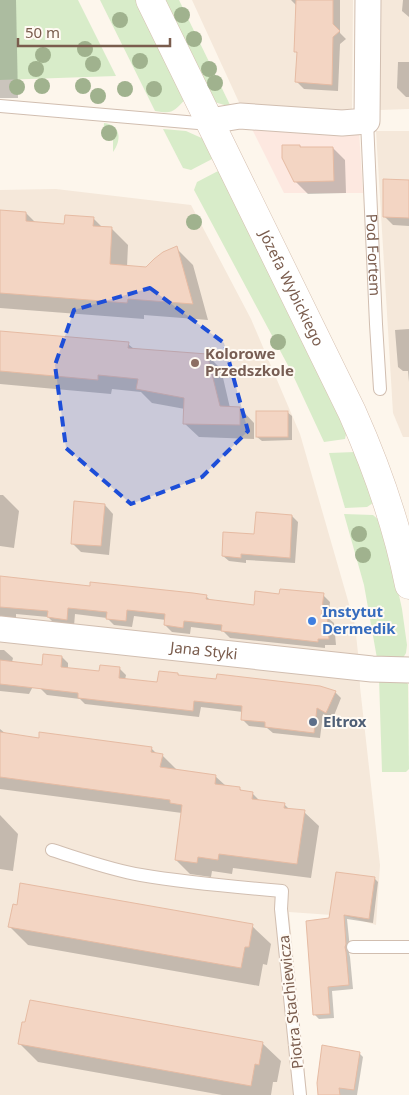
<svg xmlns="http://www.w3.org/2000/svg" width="409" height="1095" font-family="'Noto Sans',sans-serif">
  <rect width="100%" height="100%" fill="#fdf6ec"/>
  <g fill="#f5e8da">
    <polygon points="192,0 353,0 352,116 243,111"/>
    <polygon points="377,0 409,0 409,109 380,110 376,107"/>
    <polygon points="376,131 409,131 409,437 403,437 393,413"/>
    <polygon points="56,189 191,205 251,319 300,434 355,625 359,663 360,687 380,865 376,925 346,916 289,912 307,1095 0,1095 0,190"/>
  </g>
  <polygon fill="#fde8e0" points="252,129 359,131 363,193 284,193"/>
  <g fill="#d8ecc9">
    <polygon points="0,0 78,0 116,76 0,80"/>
    <path d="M100 0H137L186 99C172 112 174 114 155 111Z"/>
    <polygon points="162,0 179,0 231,107 211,101"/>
    <path d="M104 123C121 125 122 140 113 152V139L103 138Z"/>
    <polygon points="163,129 186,131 206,140 214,158 191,170 183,168"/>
    <polygon points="220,170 347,429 345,439 324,442 291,371 194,190 197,182"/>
    <polygon points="355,452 365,472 373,503 367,507 345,508 329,453"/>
    <polygon points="344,514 373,515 381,522 390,554 402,609 407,645 406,653 403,658 378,664 364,585"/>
    <polygon points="379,678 402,679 408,684 409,769 406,772 382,772"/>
  </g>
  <g fill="#0003">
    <polygon points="0,0 16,0 18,98 0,98"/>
    <polygon points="291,0 340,0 340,33 346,39 340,44 338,91 304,89 296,81 298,54 296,52 298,7"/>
    <polygon points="403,0 409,0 409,17 402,11"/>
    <polygon points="398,62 409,62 409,97 406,97 397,88"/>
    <polygon points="300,146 302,148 333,148 345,160 346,193 308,194 295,181"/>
    <polygon points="409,181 409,226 393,225 384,216"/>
    <polygon points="0,211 26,213 36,223 65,225 93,218 103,228 112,229 128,245 127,267 147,268 176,248 193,265 208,320 144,315 144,319 0,308"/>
    <polygon points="409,329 409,382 408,371 403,371 398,367 395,330"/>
    <polygon points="0,332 128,344 134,349 207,355 221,369 230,408 240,408 254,423 254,439 199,437 184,423 185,409 152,403 141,392 112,389 111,394 0,384"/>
    <polygon points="287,412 292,416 292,440 262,441 257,437"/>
    <polygon points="0,495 3,495 19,511 14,548 0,546"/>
    <polygon points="105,505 113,514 109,555 81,552 72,543"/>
    <polygon points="292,516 298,522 295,563 246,560 246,563 229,561 223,556 255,536"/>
    <polygon points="0,577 91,587 206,596 211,601 255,606 281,595 323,595 330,602 328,618 334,623 336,645 325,645 325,648 230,638 223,631 191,627 190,634 172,632 165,625 166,620 134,616 132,627 114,625 107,618 75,614 74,626 55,624 48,617 16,614 16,619 0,617"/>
    <polygon points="0,650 4,650 13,658 12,662 40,673 29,694 0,691"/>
    <polygon points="62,657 68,663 68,669 100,673 119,668 126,675 125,680 158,684 178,674 180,677 335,692 341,698 333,718 323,714 320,738 273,733 267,728 249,726 242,719 243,712 201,707 199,717 85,704 80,699 47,695 40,688 43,666"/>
    <polygon points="0,729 6,734 40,739 151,748 158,755 162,755 177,770 215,776 226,786 239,788 243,792 252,793 260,801 284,804 290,810 304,812 319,826 311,878 233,868 232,874 212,871 211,877 190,874 176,860 182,813 0,789"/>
    <polygon points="0,815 18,834 13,871 0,869"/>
    <polygon points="374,878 378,882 373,923 347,919 350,949 349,953 350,957 353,989 332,991 334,1018 319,1019 314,1014 331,919"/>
    <polygon points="9,926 252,926 271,944 267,965 263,964 259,986 28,945"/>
    <polygon points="19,1043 262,1043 281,1061 277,1082 273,1082 271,1095 222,1095 38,1062"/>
    <polygon points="359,1053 363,1057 357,1095 319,1095"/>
  </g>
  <g fill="#f3d5c3" stroke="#e6bba3">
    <polygon points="296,0 333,0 333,24 340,31 333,37 332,85 295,82 297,52 294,52"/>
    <polygon points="282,145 300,145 300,147 333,147 334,181 294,182 282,158"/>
    <polygon points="383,179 409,180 409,218 383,217"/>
    <polygon points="0,210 26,212 26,221 64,224 65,215 94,217 93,226 112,227 110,264 146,267 154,259 163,252 177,246 193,304 128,299 127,303 0,293"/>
    <polygon points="0,331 129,342 128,348 207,354 220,406 240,407 240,425 183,424 184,398 136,389 138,379 98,375 98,380 0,371"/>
    <rect x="256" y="411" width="32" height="26"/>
    <polygon points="74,501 105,504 101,546 71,544"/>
    <polygon points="256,512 292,515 290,558 241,554 241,558 222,556 223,532 254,534"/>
    <polygon points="0,576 90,586 90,582 193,593 207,595 206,599 254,605 255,591 279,594 280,589 324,593 321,616 327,615 329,639 318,639 318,642 221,631 222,625 184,621 183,628 164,625 165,614 127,610 126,621 106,619 107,612 68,608 67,620 47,617 48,611 0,607"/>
    <polygon points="43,654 62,656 61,667 99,671 100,665 120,667 119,678 157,682 159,671 178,673 178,675 216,679 217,674 320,686 336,691 326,713 317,708 314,733 265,727 265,722 241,720 242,706 194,701 193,711 78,698 78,693 0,684 0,660 42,665"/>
    <polygon points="0,732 39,738 39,732 152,747 151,752 163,754 160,767 216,775 215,784 240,787 240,790 253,792 252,799 285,803 284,808 305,810 297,864 219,854 218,860 198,857 197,863 175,860 182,805 170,803 170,800 0,777"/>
    <polygon points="336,872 375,877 369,919 344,915 346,944 345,947 346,952 349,985 328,987 330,1014 313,1015 306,921 329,918"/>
    <polygon points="20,883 253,924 249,947 245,947 241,968 8,927 13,904 17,905"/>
    <polygon points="30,1000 263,1042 259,1065 255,1064 251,1086 18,1044 22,1022 25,1022"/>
    <polygon points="322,1045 360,1052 354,1090 339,1088 340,1095 318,1095 317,1083"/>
  </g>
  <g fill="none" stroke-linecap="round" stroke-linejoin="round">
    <g stroke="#d1beb0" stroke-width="14">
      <g id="lane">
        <polyline points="0,106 198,123 210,121"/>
        <path id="s1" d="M367 121 376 324 380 389"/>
        <path d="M52 850C81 859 111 870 141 875 188 883 235 887 282 891L281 909 300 1095"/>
        <polyline points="353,947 409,947"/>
      </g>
    </g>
    <g stroke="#d1beb0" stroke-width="27">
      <g id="street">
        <polyline points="210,121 240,116 342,123 367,121 368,0"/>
        <path id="s2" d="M0 629 372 669 409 670"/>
      </g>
    </g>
    <g stroke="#d6c0b0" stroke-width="29">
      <g id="secondary">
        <path id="s3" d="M150 0 352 412C377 468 397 525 409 585"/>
      </g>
    </g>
    <use href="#lane" stroke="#fff" stroke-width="12"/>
    <use href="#street" stroke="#fff" stroke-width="25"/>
    <use href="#secondary" stroke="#fff" stroke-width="28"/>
  </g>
  <g fill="#a0b28e">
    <circle cx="182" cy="15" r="8"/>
    <circle cx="120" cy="20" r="8"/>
    <circle cx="194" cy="39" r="8"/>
    <circle cx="85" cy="49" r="8"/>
    <circle cx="43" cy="55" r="8"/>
    <circle cx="140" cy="61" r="8"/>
    <circle cx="93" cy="64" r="8"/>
    <circle cx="36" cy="69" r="8"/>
    <circle cx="209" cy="69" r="8"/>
    <circle cx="215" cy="83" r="8"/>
    <circle cx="42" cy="86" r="8"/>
    <circle cx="83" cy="86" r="8"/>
    <circle cx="17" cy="87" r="8"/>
    <circle cx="125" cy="89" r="8"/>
    <circle cx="154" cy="89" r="8"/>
    <circle cx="98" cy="96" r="8"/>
    <circle cx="109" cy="133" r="8"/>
    <circle cx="194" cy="222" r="8"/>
    <circle cx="278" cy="342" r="8"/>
    <circle cx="359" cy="534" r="8"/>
    <circle cx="363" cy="555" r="8"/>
  </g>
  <path fill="#1d4ed8" fill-opacity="0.2" stroke="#1d4ed8" stroke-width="4" stroke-dasharray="10 6" stroke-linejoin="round" d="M150 288 224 343 248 431 202 477 131 504 66 448 55 365 74 310Z"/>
  <circle fill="#8d6e63" stroke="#fffaf3" stroke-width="2" cx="195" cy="363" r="5"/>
  <circle fill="#3f7fe0" stroke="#fffaf3" stroke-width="2" cx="312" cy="621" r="5"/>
  <circle fill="#5c6f8a" stroke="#fffaf3" stroke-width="2" cx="313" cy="722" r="5"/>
  <g text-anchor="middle" stroke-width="4" stroke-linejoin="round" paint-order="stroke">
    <g font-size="15" fill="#7a5c4d" stroke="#fffaf3">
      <text dy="5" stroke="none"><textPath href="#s1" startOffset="134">Pod Fortem</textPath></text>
      <text dy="5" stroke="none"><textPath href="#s3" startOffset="321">Józefa Wybickiego</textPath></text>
      <text dy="5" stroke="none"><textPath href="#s2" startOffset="205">Jana Styki</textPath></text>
      <text transform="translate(291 1002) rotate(-96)" y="5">Piotra Stachiewicza</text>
    </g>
    <g font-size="15" font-weight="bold" fill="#785e54" stroke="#fffaf3" text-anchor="start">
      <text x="205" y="359">Kolorowe<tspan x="205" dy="17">Przedszkole</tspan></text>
    </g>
    <g font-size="15" font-weight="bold" fill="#366cbe" stroke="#fffaf3" text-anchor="start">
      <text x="322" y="617">Instytut<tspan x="322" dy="17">Dermedik</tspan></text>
    </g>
    <g font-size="15" font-weight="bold" fill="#4e5e75" stroke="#fffaf3" text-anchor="start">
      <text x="323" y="727">Eltrox</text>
    </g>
  </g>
  <path d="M18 38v8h152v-8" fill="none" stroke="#7a5c4d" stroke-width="2.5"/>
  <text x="25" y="38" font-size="15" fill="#7a5c4d" stroke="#fffaf3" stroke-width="4" paint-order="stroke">50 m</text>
</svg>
